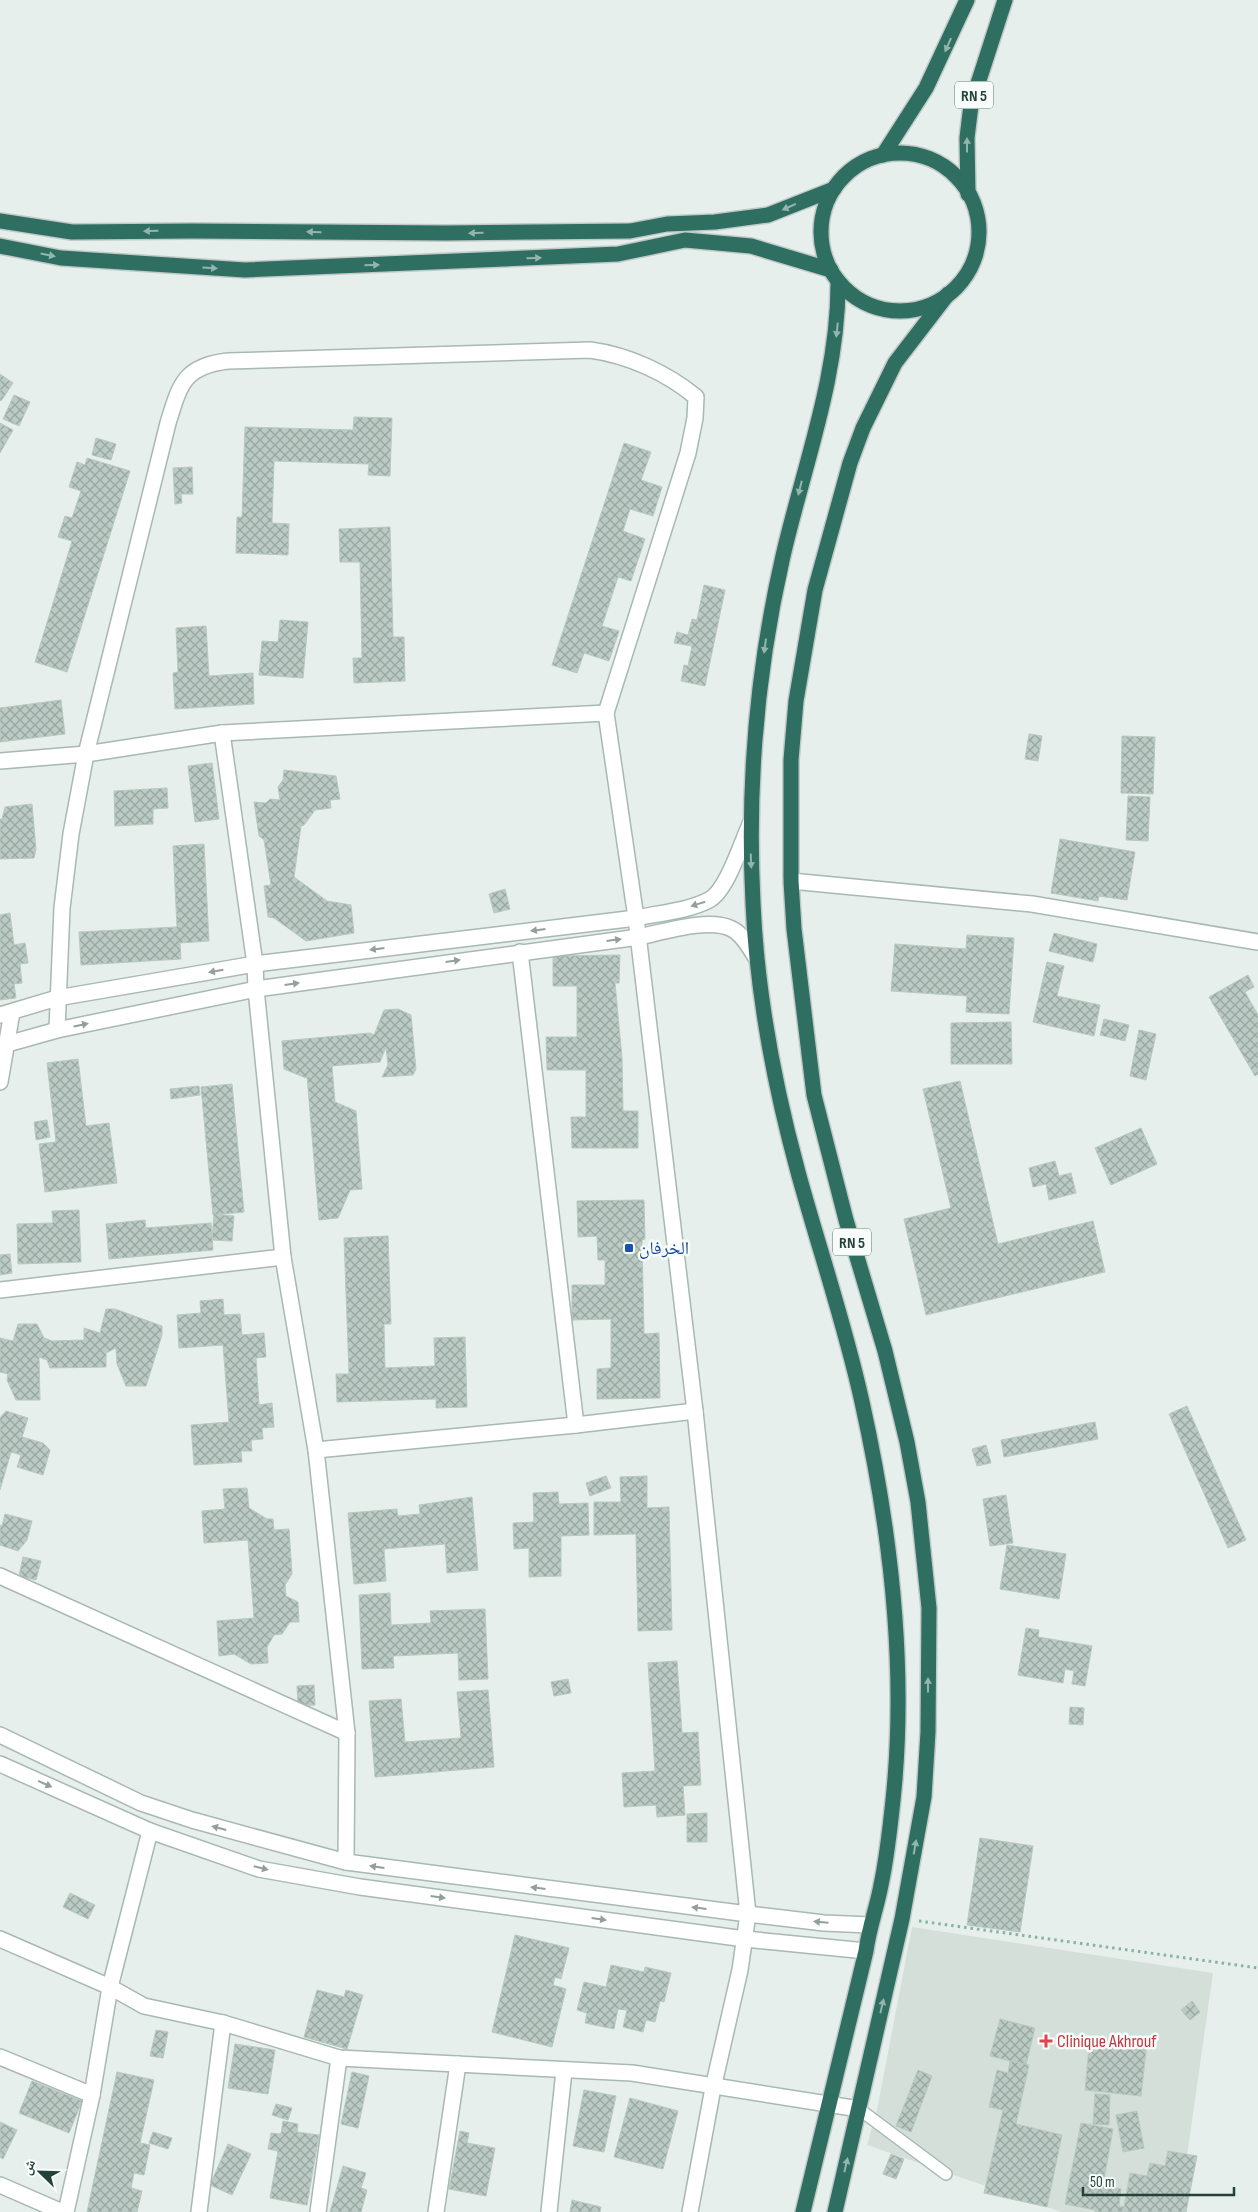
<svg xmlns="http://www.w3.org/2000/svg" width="1258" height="2212" font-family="'Sofia Sans Condensed','Noto Naskh Arabic',sans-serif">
  <defs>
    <pattern id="building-cross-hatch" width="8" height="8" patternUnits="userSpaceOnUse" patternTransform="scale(1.25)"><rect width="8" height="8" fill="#bbcac4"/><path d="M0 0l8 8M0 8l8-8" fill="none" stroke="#98a6a0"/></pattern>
  </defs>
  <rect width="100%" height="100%" fill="#e6efeb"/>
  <polygon fill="#d4dfda" points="912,1927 1213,1973 1179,2212 1061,2212 867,2145 877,2110"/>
  <g fill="url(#building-cross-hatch)" stroke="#b8c9c2">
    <polygon points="0,374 13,383 1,401 0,400"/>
    <polygon points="14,395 30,402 19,426 3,419"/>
    <polygon points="354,417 392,418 390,476 368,475 369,464 274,461 272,523 289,524 288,555 236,553 237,517 242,517 245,427 353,430"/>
    <polygon points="0,423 13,430 0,453"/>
    <polygon points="96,438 116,444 111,460 92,455"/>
    <polygon points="624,443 651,452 641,480 662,487 653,516 630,509 623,531 645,539 631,581 618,577 602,626 619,631 609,661 584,653 577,673 552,665"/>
    <polygon points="87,458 130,471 67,672 35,662 72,541 58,537 65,516 72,518 81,491 69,487 77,462 85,465"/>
    <polygon points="192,467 193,494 181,494 182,503 175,504 173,468"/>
    <polygon points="390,527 393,637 404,637 405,681 354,683 353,658 362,658 360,562 340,562 339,529"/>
    <polygon points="704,585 725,590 705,686 681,681 684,665 688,666 692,646 674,643 677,632 688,635 692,619 697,620"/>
    <polygon points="280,620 308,622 303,678 259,675 262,641 278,642"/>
    <polygon points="206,626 209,676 253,673 254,704 175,709 173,673 178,672 176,628"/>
    <polygon points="61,700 65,734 0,742 0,708"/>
    <polygon points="1029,734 1042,736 1038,761 1025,759"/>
    <polygon points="1122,736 1155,737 1153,794 1121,793"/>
    <polygon points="212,763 219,819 195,822 188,766"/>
    <polygon points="284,770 336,776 340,799 330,800 331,808 315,810 304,825 301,826 294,877 327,901 351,905 354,933 306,941 274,918 268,917 264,886 271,885 264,840 259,836 254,802 266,803 270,799 280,800 278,787 283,780"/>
    <polygon points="167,788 168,808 153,809 153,824 115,826 114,791"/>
    <polygon points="1128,796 1150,797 1148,841 1126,840"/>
    <polygon points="32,804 36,849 34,858 0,859 0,819 2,819 5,807"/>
    <polygon points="1060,839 1135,852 1127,900 1099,896 1098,901 1051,893"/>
    <polygon points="204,844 209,941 180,943 181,959 81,965 79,932 177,927 173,846"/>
    <polygon points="505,889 510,909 494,913 489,894"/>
    <polygon points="10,913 14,945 25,943 28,963 20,964 22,983 14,984 16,998 0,1000 0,915"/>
    <polygon points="1054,933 1097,944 1093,962 1049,951"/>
    <polygon points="967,935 1014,938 1009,1014 966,1012 967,996 891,991 895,944 966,949"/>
    <polygon points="620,955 619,983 615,983 622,1058 623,1111 638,1111 638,1148 572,1148 571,1117 586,1117 586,1070 547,1070 546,1037 577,1037 577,986 553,986 553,956"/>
    <polygon points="1047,962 1064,966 1057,996 1100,1005 1094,1036 1033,1022"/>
    <polygon points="1248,975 1254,987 1245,992 1258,1015 1258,1074 1255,1076 1209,997"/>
    <polygon points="398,1009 411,1015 416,1069 413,1075 382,1077 388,1065 386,1047 380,1062 332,1066 335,1102 356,1111 362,1189 350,1190 338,1218 319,1220 307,1076 306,1078 284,1069 282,1041 370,1033 374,1035 384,1010"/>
    <polygon points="1104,1019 1129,1025 1125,1041 1100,1035"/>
    <polygon points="1011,1022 1012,1064 951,1064 951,1023"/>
    <polygon points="1139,1030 1156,1034 1146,1080 1130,1076"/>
    <polygon points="78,1059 86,1126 109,1123 117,1183 45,1192 39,1144 56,1142 47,1063"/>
    <polygon points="960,1081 998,1244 1093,1221 1105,1272 926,1315 904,1219 951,1208 923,1089"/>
    <polygon points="232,1084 244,1212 213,1215 201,1087"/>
    <polygon points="199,1086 200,1095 171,1099 170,1089"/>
    <polygon points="47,1120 50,1137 36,1140 34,1122"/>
    <polygon points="1141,1128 1157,1164 1111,1185 1095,1148"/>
    <polygon points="1055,1161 1059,1176 1071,1173 1076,1193 1049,1200 1046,1184 1033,1187 1029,1168"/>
    <polygon points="644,1200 645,1239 642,1240 644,1334 659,1333 660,1398 597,1399 597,1369 611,1368 611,1319 572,1320 572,1285 605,1285 605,1260 598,1260 597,1236 578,1237 577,1201"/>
    <polygon points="79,1210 81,1262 18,1264 17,1224 53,1223 52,1211"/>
    <polygon points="214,1214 234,1216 232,1241 212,1240"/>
    <polygon points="145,1220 146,1228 211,1223 213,1250 109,1259 106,1224"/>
    <polygon points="388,1236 391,1324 384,1324 385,1368 435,1366 434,1338 465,1337 467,1407 436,1408 436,1399 337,1402 336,1374 349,1374 344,1238"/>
    <polygon points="10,1254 12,1273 0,1275 0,1255"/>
    <polygon points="223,1299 224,1315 240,1314 242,1335 264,1333 266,1357 256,1358 259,1405 272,1403 274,1427 262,1428 263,1439 251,1440 252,1451 241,1451 242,1462 194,1465 191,1425 229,1422 223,1345 179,1348 177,1315 201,1313 200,1301"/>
    <polygon points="106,1309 115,1309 162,1326 162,1335 146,1386 126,1386 117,1364 116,1348 106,1353 106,1367 50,1368 47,1360 39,1357 40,1400 16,1400 7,1380 8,1374 0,1372 0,1338 13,1341 18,1324 37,1324 44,1338 52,1341 84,1340 84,1328 100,1333"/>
    <polygon points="1187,1406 1246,1540 1228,1548 1169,1414"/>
    <polygon points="6,1411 28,1418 22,1437 43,1443 50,1450 43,1475 17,1467 21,1455 11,1452 0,1490 0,1418"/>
    <polygon points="1095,1422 1098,1439 1004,1457 1001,1440"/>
    <polygon points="986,1445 991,1463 977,1466 972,1449"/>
    <polygon points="606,1476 611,1488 590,1496 586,1483"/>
    <polygon points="647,1476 647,1508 669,1507 672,1630 638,1631 636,1534 594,1535 594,1502 621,1502 620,1477"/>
    <polygon points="247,1488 249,1508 267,1519 273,1519 274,1530 289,1529 292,1574 285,1585 286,1596 298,1602 299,1622 290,1622 282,1634 274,1635 267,1647 268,1663 251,1664 234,1654 219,1656 217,1621 254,1618 248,1540 204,1543 202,1511 225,1509 223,1489"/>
    <polygon points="558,1492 559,1504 588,1503 589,1535 561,1536 561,1576 529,1577 529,1548 514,1549 513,1523 534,1522 533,1493"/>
    <polygon points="1006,1495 1013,1543 990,1546 983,1499"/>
    <polygon points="472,1497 478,1570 447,1573 445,1544 384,1549 386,1581 354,1584 348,1513 397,1509 398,1516 420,1514 419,1505"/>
    <polygon points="5,1514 32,1521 27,1540 18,1551 0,1545 0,1525 2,1526"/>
    <polygon points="1007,1545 1066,1554 1059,1599 1000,1589"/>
    <polygon points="23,1557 41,1561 36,1580 19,1576"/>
    <polygon points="390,1593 391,1625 431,1623 430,1611 485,1609 488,1679 459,1680 458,1653 393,1656 394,1668 362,1669 359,1595"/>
    <polygon points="1026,1628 1039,1630 1038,1637 1092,1646 1085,1686 1072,1684 1074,1671 1065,1669 1063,1683 1018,1675"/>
    <polygon points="677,1661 682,1733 698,1732 701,1785 683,1786 685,1815 657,1817 656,1805 624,1807 622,1773 655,1771 648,1663"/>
    <polygon points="568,1679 571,1693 554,1696 551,1682"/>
    <polygon points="314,1685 315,1705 298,1706 297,1686"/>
    <polygon points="488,1690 494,1767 375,1777 369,1701 401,1699 405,1742 461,1738 457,1692"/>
    <polygon points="1070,1707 1084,1708 1083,1725 1069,1724"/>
    <polygon points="707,1813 707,1842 687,1842 687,1814"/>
    <polygon points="980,1838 1033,1846 1020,1932 967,1925"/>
    <polygon points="70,1893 95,1905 88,1919 63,1907"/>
    <polygon points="515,1935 569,1948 561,1979 555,1977 553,1985 566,1989 552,2047 492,2032"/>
    <polygon points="611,1965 644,1972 645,1967 671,1973 664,2002 660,2001 655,2022 646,2020 643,2032 623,2027 627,2010 618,2009 614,2029 585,2023 587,2013 577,2010 584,1982 606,1987"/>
    <polygon points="317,1990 344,1997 346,1990 363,1995 347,2049 304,2037"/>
    <polygon points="1192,2001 1200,2012 1190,2020 1181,2010"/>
    <polygon points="1000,2019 1035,2028 1026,2065 990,2056"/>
    <polygon points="156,2030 168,2032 163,2058 150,2056"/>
    <polygon points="1090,2037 1147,2043 1141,2096 1085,2090"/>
    <polygon points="235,2044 275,2050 268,2094 228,2088"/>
    <polygon points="1010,2061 1029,2065 1016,2124 1062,2135 1047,2207 984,2193 1003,2110 989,2107 997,2070 1008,2073"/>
    <polygon points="918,2070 932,2076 911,2132 896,2126"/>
    <polygon points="117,2072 154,2080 140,2143 150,2145 144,2175 134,2173 131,2188 142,2191 137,2212 87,2212"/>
    <polygon points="352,2072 369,2076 358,2128 341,2124"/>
    <polygon points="32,2081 82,2101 69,2133 19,2113"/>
    <polygon points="584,2090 616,2096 604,2152 573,2146"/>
    <polygon points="1095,2094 1110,2095 1109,2125 1093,2124"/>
    <polygon points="630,2098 678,2111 663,2169 614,2157"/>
    <polygon points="276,2104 292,2108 288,2120 272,2115"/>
    <polygon points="1137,2111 1144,2148 1123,2152 1116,2115"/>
    <polygon points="283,2121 298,2124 297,2132 319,2135 307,2205 270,2198 278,2151 268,2149 271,2133 281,2134"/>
    <polygon points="0,2122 17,2130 3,2159 0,2157"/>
    <polygon points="1081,2123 1113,2129 1103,2185 1121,2189 1119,2206 1124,2207 1130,2173 1147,2176 1150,2163 1165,2166 1168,2151 1197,2156 1186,2212 1095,2212 1095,2210 1065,2204"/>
    <polygon points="460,2131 469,2133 467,2143 495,2148 486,2196 449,2189"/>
    <polygon points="153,2132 172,2138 168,2149 149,2143"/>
    <polygon points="228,2144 251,2154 232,2195 210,2185"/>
    <polygon points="891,2154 904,2159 896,2179 883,2174"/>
    <polygon points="343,2166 366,2173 361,2188 367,2190 361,2212 330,2212"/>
    <polygon points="572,2200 601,2207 600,2212 570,2212"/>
  </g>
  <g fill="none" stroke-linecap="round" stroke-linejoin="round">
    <g stroke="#a8b8b2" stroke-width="14">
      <polyline id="lane" points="859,2109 946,2174"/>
    </g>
    <g stroke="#a8b8b2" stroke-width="18">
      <g id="street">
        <polyline points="222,733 255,964 256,989 283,1257 316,1450 347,1733 346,1862"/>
        <polyline points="0,761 86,754 222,733 606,713"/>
        <polyline points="791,881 1032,904 1258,942"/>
        <polyline points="520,952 576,1425"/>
        <path d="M0 1015 57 998 255 964 636 918C659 913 688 911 709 900 727 891 742 841 751 822"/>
        <path d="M57 1030 62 908 71 834 86 754 168 423C180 384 184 366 228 361L590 350C628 355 667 373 696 397L695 418 688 453 606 713 636 918 695 1411 748 1914 740 1970 713 2088 690 2212"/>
        <path d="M0 1046 57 1030 256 989 639 937C663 932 710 917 732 929 743 934 750 949 757 959"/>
        <polyline points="0,1082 12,1012"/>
        <polyline points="0,1290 283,1257"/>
        <polyline points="316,1450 576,1425 695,1411"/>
        <polyline points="0,1576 347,1733"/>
        <polyline points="0,1735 141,1803 192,1820 346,1862 748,1914 824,1923 870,1925"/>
        <polyline points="0,1764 150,1831 259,1869 360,1887 745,1939 866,1951"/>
        <polyline points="0,1939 110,1987 144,2006 223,2023 339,2058 632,2073 859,2109"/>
        <polyline points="0,2057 92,2095"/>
        <polyline points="0,2185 62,2212"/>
        <polyline points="66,2212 92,2095 110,1987 150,1831"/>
        <polyline points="199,2212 223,2023"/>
        <polyline points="318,2212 339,2058"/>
        <polyline points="436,2212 458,2064"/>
        <polyline points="549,2212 564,2071"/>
      </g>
    </g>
    <g stroke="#c2cac8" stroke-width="18">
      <g id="highway">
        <circle cx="900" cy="232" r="79"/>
        <polyline points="883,155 926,88 967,0"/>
        <polyline points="968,194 967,138 971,105 1005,0"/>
        <polyline points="0,221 72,232 193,231 446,233 630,231 667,224 715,222 768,215 834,189"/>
        <polyline points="0,246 61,258 245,270 618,254 685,240 751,246 831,270"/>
        <path d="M803 2212 866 1951C869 1928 877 1907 881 1885 887 1857 890 1829 893 1800 907 1668 891 1532 862 1402 845 1324 819 1249 798 1172 774 1084 757 994 753 903 747 787 757 669 783 556 804 465 839 375 838 281"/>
        <polyline points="835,2212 902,1919 924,1797 928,1732 929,1608 918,1502 907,1442 885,1351 846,1220 814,1095 794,929 791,881 791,760 796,701 815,590 850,463 863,428 895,363 948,294"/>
      </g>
    </g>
    <polyline stroke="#86b3a5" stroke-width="3" stroke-dasharray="2.5 4" stroke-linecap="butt" points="919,1921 1258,1968"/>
    <use href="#lane" stroke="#fff" stroke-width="11"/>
    <use href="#street" stroke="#fff" stroke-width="15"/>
    <use href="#highway" stroke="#2f6f62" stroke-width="15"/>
  </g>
  <defs><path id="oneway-solid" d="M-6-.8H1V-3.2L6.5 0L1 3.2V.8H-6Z" transform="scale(1.25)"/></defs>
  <g fill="#93b5ae">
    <use href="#oneway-solid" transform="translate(948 45) rotate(114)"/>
    <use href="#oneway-solid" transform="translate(967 145) rotate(-90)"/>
    <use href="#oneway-solid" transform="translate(789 207) rotate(156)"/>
    <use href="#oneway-solid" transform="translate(151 231) rotate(179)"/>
    <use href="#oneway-solid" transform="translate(314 232) rotate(-179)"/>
    <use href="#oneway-solid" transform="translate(476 233) rotate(179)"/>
    <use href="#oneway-solid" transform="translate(48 255) rotate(11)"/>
    <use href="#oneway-solid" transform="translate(534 258) rotate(-2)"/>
    <use href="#oneway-solid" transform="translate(372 265) rotate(-2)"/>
    <use href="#oneway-solid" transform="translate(210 268) rotate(4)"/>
    <use href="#oneway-solid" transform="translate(837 330) rotate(96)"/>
    <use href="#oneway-solid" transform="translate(800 488) rotate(104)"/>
    <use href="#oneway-solid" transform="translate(765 646) rotate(98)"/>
    <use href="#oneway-solid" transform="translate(751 861) rotate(88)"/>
    <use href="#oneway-solid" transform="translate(928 1685) rotate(-90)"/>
    <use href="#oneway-solid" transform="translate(915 1847) rotate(-80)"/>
    <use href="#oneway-solid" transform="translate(882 2006) rotate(-77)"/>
    <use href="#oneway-solid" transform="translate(846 2165) rotate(-77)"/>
  </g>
  <g fill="#92a09c">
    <use href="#oneway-solid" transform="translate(698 904) rotate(163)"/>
    <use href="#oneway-solid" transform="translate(538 930) rotate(173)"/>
    <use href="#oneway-solid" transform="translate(614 940) rotate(-7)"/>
    <use href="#oneway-solid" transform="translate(377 949) rotate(173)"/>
    <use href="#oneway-solid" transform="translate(453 961) rotate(-8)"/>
    <use href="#oneway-solid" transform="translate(216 971) rotate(170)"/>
    <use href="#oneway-solid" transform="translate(292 984) rotate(-8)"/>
    <use href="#oneway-solid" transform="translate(81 1025) rotate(-12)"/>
    <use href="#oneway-solid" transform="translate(45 1784) rotate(24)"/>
    <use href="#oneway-solid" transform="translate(219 1828) rotate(-165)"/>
    <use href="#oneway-solid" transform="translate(377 1867) rotate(-172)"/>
    <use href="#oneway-solid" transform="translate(261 1868) rotate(14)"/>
    <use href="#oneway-solid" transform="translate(538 1888) rotate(-173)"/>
    <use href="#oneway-solid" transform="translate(438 1897) rotate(8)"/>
    <use href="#oneway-solid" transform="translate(699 1908) rotate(-173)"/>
    <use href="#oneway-solid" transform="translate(599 1919) rotate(8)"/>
    <use href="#oneway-solid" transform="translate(821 1922) rotate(-175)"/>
  </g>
  <rect fill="#1a4fb4" stroke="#f7fbf9" stroke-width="2" x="624" y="1243" width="10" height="10" rx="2.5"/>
  <path fill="#e0444e" stroke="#f7fbf9" stroke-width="2" d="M1043.5 2033.5h5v5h5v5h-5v5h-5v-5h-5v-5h5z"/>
  <g text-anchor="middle" stroke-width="5" stroke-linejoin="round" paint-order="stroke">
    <g fill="#f7fbf9" stroke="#637a73" stroke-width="1">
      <rect x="955" y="81.5" width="38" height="27" rx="4"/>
      <rect x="833" y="1228.5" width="38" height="27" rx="4"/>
    </g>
    <g font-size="16" font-weight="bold" fill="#24423a">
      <text x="974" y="101">RN 5</text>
      <text x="852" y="1248">RN 5</text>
    </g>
    <g font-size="18" fill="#164399" stroke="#f7fbf9" text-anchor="start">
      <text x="639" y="1254">الخرفان</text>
    </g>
    <g font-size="18" fill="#be3a42" stroke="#f7fbf9" text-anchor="start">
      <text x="1057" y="2047">Clinique Akhrouf</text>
    </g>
  </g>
  <g transform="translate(40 2172) rotate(293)" stroke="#f7fbf9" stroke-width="4" paint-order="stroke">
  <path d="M0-4L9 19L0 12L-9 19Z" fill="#24423a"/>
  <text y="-8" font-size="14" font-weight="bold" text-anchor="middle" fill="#24423a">ش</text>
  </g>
  <path d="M1083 2187v8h151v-8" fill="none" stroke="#24423a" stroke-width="2.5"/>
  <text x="1090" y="2187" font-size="15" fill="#24423a" stroke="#f7fbf9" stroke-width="4" paint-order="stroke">50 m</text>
</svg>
